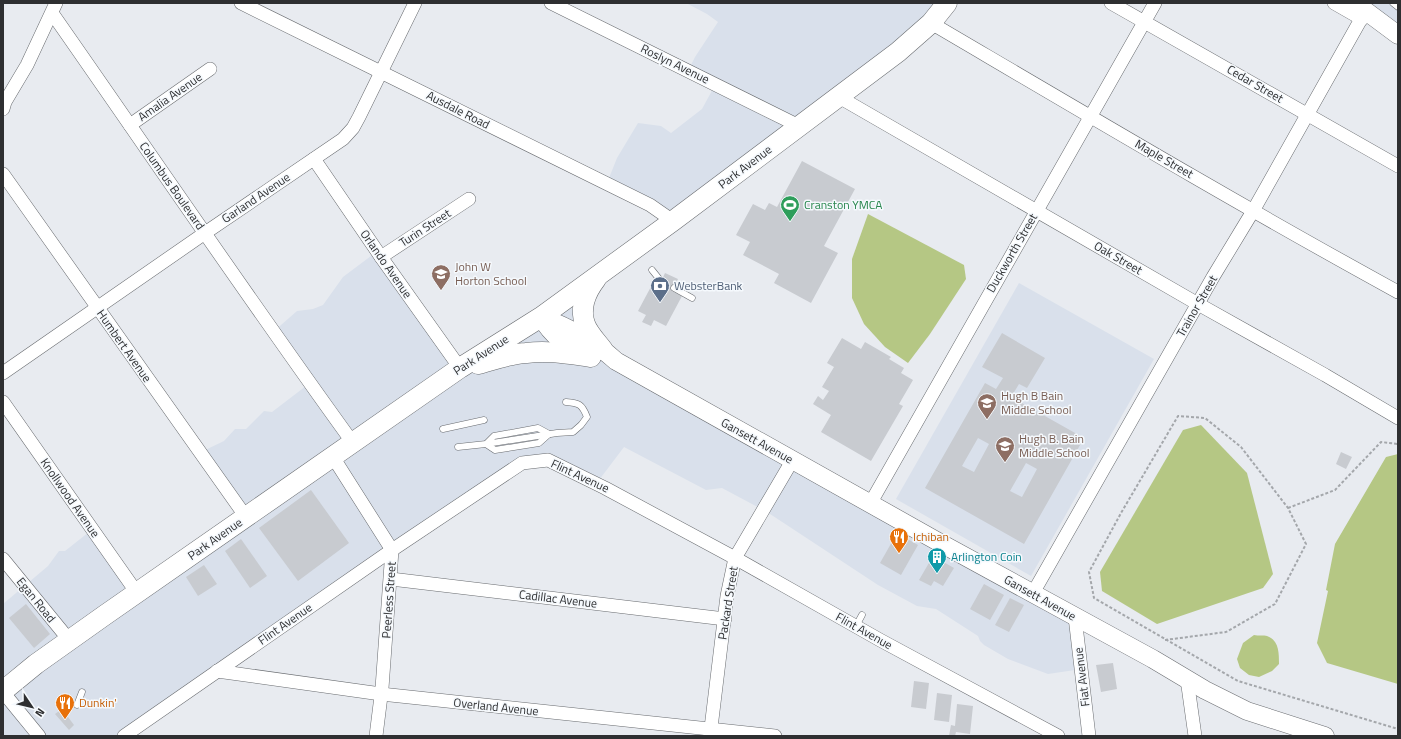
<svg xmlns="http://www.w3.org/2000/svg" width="1401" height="739" font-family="'Titillium Web',sans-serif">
  <rect width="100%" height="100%" fill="#e8ebf0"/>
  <g fill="#d9e0eb">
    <polygon points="686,3 946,3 675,216 607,183 617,158 638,123 661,126 671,133 702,109 715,85 689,69 695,57 718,22 707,14"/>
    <polygon points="1355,3 1398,3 1398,35"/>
    <polygon points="375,253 456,369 564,294 576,316 596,348 1074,617 1075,670 1048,674 1008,659 984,645 980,641 978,636 936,609 917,606 878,585 767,512 722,488 706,490 624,447 596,484 537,461 126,736 3,736 3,604 48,566 59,551 65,551 89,532 132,588 243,515 201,452 224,441 235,429 246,429 264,411 272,412 306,386 273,332 297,311 313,309 323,305 343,277"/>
    <polygon points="1019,283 1154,359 1031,576 896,499"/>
  </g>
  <g fill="#b5c784">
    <polygon points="868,214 964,265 966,279 930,334 908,363 885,347 864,324 852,298 852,259"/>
    <polygon points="1201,425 1247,473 1273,574 1263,588 1157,624 1102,591 1100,572 1183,430"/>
    <polygon points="1398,454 1398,684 1327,663 1317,643 1328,591 1326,590 1335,544 1386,457"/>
    <path d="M1254 635C1258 636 1264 635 1267 636 1279 640 1279 653 1279 664L1272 671 1259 677 1249 675 1240 668 1237 659 1243 643Z"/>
  </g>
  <g fill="#c8cbd0" fill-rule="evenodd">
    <polygon points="802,161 855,189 824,246 838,253 811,303 774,283 779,274 743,255 750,242 736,235 753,204 765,210 769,203 777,207"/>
    <polygon points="665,273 678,279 672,291 682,296 666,326 654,320 651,326 642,322 646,315 638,311 654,281 660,284"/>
    <path d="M1002 333 1045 358 1027 388 1019 384 1011 397 1084 438 1024 544 925 488 985 383 996 389 1003 378 982 367ZM978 438 989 444 974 472 962 466ZM1026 463 1037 469 1022 497 1010 491Z"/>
    <polygon points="842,338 861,349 865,342 891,357 889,359 904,368 901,373 913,380 899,404 903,406 871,461 821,432 831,415 813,404 818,396 823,400 829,391 822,387 834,367 827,363"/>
    <polygon points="1341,452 1352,457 1346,469 1336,464"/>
    <polygon points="311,490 349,543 298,581 259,528"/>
    <polygon points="897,533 918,545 901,575 880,563"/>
    <polygon points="241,539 267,576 250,588 225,551"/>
    <polygon points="933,556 954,568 943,586 934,581 931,586 919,580"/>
    <polygon points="204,565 217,584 198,596 186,577"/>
    <polygon points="984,584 1004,595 990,620 970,609"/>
    <polygon points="1010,598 1024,605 1009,632 995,625"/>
    <polygon points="26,604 50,634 34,648 9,618"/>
    <polygon points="1113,663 1117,689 1101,692 1096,665"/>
    <polygon points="914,681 929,683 926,709 911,707"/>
    <polygon points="937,693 952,695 949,722 934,720"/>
    <polygon points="957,704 973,706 970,734 956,732 955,736 949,736 951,725 955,726"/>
    <polygon points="62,709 74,725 69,730 55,714"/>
  </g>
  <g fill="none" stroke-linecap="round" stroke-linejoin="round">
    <g stroke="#686b6f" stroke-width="7">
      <g id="lane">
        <polyline points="1393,3 1398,7"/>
        <polyline points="652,270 660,280"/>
        <polyline points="674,288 692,298"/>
        <polygon points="538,428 549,434 539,443 495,450 486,444 494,436"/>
        <polyline points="443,429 484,420"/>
        <path d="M458 447 486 444 557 433 573 432 581 425 587 417C582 404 579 403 566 402"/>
        <polyline points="856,626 862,615"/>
        <polyline points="77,705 82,692"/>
      </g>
    </g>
    <g stroke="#686b6f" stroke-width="14">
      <g id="street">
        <polyline points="241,3 650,205 673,221"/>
        <polyline points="551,3 799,126"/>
        <polyline points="1111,3 1398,166"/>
        <polyline points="1334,3 1362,19"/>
        <path d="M52 13C152 156 250 301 353 443"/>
        <path d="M931 23C1086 114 1241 206 1398 292"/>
        <polyline points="839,97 1198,304 1325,375 1398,418"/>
        <polyline points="3,109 5,102 27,65 56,3"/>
        <polyline points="130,125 210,69"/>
        <polyline points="314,159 381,257 460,368"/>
        <polyline points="3,174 246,517"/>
        <polyline points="381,257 469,199"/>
        <polyline points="3,373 205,233 343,139 353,128 359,117 415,3"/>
        <polyline points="3,402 137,593"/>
        <polyline points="333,457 392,550 382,688 376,736"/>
        <polyline points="870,504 1155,3"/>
        <polyline points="3,559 70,641"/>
        <polyline points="391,579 725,619"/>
        <polyline points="1033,593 1213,277 1253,211 1365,12"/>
        <polyline points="1075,617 1089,736"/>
        <polyline points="217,671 381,694 775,736"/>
        <polyline points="1187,679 1195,736"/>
        <polyline points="3,692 39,736"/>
        <polyline points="124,736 392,550 522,463 548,460 605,488 735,558 880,640 1058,736"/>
        <polyline points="710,736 727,596 735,558 792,461"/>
      </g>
    </g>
    <g stroke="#686b6f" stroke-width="19">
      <g id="secondary">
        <polyline points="1355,3 1398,35"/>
        <path d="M541 317C568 327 594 341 616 361L935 540 1153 659 1205 690 1247 711 1325 736"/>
        <path d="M541 317C552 336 566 346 586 355"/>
      </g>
    </g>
    <g stroke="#686b6f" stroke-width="21">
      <g id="primary">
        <path d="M596 279C586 292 579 307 585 324 588 333 597 342 603 350"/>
        <path d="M478 364C493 360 509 354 526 353 548 350 569 354 591 357"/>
        <polyline points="3,691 36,664 105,615 460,368 541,317 673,221 898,52 931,23 947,3"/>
      </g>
    </g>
    <g stroke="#a4a7ab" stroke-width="2" stroke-dasharray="3 2" stroke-linecap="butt">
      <polyline points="1288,508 1335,490 1381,442 1398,444"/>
      <polyline points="1165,640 1226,632 1275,604 1306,544 1288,508 1241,447 1205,418 1178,416 1121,513 1089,572 1094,598 1238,681 1398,729"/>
    </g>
    <use href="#lane" stroke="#fff" stroke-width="6"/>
    <use href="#street" stroke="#fff" stroke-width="13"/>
    <use href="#secondary" stroke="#fff" stroke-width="18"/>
    <use href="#primary" stroke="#fff" stroke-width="20"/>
  </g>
  <defs>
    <g id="stadium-pin" transform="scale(1)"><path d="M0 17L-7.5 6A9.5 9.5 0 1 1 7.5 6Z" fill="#2e9e5b" stroke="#f5f9fd"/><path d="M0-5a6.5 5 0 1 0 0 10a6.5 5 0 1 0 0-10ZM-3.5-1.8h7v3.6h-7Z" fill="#fff"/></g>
    <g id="school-pin" transform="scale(1)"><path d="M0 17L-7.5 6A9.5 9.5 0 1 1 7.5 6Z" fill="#8d6e63" stroke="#f5f9fd"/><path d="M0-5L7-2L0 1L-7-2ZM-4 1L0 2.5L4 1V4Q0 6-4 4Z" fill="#fff"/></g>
    <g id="bank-pin" transform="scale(1)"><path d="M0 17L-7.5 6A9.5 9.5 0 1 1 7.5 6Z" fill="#5c6f8a" stroke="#f5f9fd"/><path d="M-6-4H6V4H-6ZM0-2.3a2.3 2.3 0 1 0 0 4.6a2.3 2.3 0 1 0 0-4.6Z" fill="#fff"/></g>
    <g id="restaurant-pin" transform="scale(1)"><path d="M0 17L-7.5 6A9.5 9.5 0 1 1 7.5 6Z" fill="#e8710a" stroke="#f5f9fd"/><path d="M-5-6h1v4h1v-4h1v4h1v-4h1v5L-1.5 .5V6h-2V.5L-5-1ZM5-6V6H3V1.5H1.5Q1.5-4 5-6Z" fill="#fff"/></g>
    <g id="building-pin" transform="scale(1)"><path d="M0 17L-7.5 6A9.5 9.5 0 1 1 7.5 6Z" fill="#0f9aa8" stroke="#f5f9fd"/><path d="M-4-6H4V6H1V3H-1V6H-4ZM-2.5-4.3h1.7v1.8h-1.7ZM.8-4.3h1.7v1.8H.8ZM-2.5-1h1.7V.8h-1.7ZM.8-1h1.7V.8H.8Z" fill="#fff"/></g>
  </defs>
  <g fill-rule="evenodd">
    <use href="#stadium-pin" x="790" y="205"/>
    <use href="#school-pin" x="441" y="274"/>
    <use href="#bank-pin" x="660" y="286"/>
    <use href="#school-pin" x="987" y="403"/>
    <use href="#school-pin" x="1005" y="446"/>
    <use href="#restaurant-pin" x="899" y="537"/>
    <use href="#building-pin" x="937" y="557"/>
    <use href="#restaurant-pin" x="65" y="703"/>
  </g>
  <g text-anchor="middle" stroke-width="3" stroke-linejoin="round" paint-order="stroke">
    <g font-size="12" fill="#2e2f31" stroke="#f5f9fd">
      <text transform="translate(675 64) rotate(26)" y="4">Roslyn Avenue</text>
      <text transform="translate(1255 84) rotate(30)" y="4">Cedar Street</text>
      <text transform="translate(170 97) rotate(-35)" y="4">Amalia Avenue</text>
      <text transform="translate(458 110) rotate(27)" y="4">Ausdale Road</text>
      <text transform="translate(1164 159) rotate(30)" y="4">Maple Street</text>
      <text transform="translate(745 167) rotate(-37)" y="4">Park Avenue</text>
      <text transform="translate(172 186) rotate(55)" y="4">Columbus Boulevard</text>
      <text transform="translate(256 198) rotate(-34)" y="4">Garland Avenue</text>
      <text transform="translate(425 228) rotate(-33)" y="4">Turin Street</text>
      <text transform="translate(1012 253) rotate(-60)" y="4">Duckworth Street</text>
      <text transform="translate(1118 258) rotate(30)" y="4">Oak Street</text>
      <text transform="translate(386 264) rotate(55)" y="4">Orlando Avenue</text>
      <text transform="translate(1197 306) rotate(-60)" y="4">Trainor Street</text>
      <text transform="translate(124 346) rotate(55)" y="4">Humbert Avenue</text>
      <text transform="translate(481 355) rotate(-33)" y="4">Park Avenue</text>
      <text transform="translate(757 441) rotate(29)" y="4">Gansett Avenue</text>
      <text transform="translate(580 476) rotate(25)" y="4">Flint Avenue</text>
      <text transform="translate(70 498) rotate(55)" y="4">Knollwood Avenue</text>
      <text transform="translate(215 539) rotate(-35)" y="4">Park Avenue</text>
      <text transform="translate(1040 598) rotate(29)" y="4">Gansett Avenue</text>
      <text transform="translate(558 599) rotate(7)" y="4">Cadillac Avenue</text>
      <text transform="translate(36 600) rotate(51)" y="4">Egan Road</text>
      <text transform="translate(389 600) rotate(-86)" y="4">Peerless Street</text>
      <text transform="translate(728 603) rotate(-81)" y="4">Packard Street</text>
      <text transform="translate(285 624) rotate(-35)" y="4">Flint Avenue</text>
      <text transform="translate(864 631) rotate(29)" y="4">Flint Avenue</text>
      <text transform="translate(1082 677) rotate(-97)" y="4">Fiat Avenue</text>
      <text transform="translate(496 707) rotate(6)" y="4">Overland Avenue</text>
    </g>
    <g font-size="12" fill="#27864d" stroke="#f5f9fd" text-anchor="start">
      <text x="804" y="209">Cranston YMCA</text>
    </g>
    <g font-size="12" fill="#785e54" stroke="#f5f9fd" text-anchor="start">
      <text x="455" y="271">John W<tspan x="455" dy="14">Horton School</tspan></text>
      <text x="1001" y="400">Hugh B Bain<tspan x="1001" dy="14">Middle School</tspan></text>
      <text x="1019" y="443">Hugh B. Bain<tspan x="1019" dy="14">Middle School</tspan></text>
    </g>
    <g font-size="12" fill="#4e5e75" stroke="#f5f9fd" text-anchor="start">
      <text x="674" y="290">WebsterBank</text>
    </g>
    <g font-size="12" fill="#c56008" stroke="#f5f9fd" text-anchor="start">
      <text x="913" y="541">Ichiban</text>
      <text x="79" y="707">Dunkin'</text>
    </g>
    <g font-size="12" fill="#0d838f" stroke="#f5f9fd" text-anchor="start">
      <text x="951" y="561">Arlington Coin</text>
    </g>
  </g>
  <rect width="1401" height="739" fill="none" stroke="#2e2f31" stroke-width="8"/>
  <g transform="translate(32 707) rotate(125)" stroke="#f5f9fd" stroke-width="3" paint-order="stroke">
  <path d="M0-3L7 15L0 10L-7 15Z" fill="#2e2f31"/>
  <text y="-6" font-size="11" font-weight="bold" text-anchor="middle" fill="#2e2f31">N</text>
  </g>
</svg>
